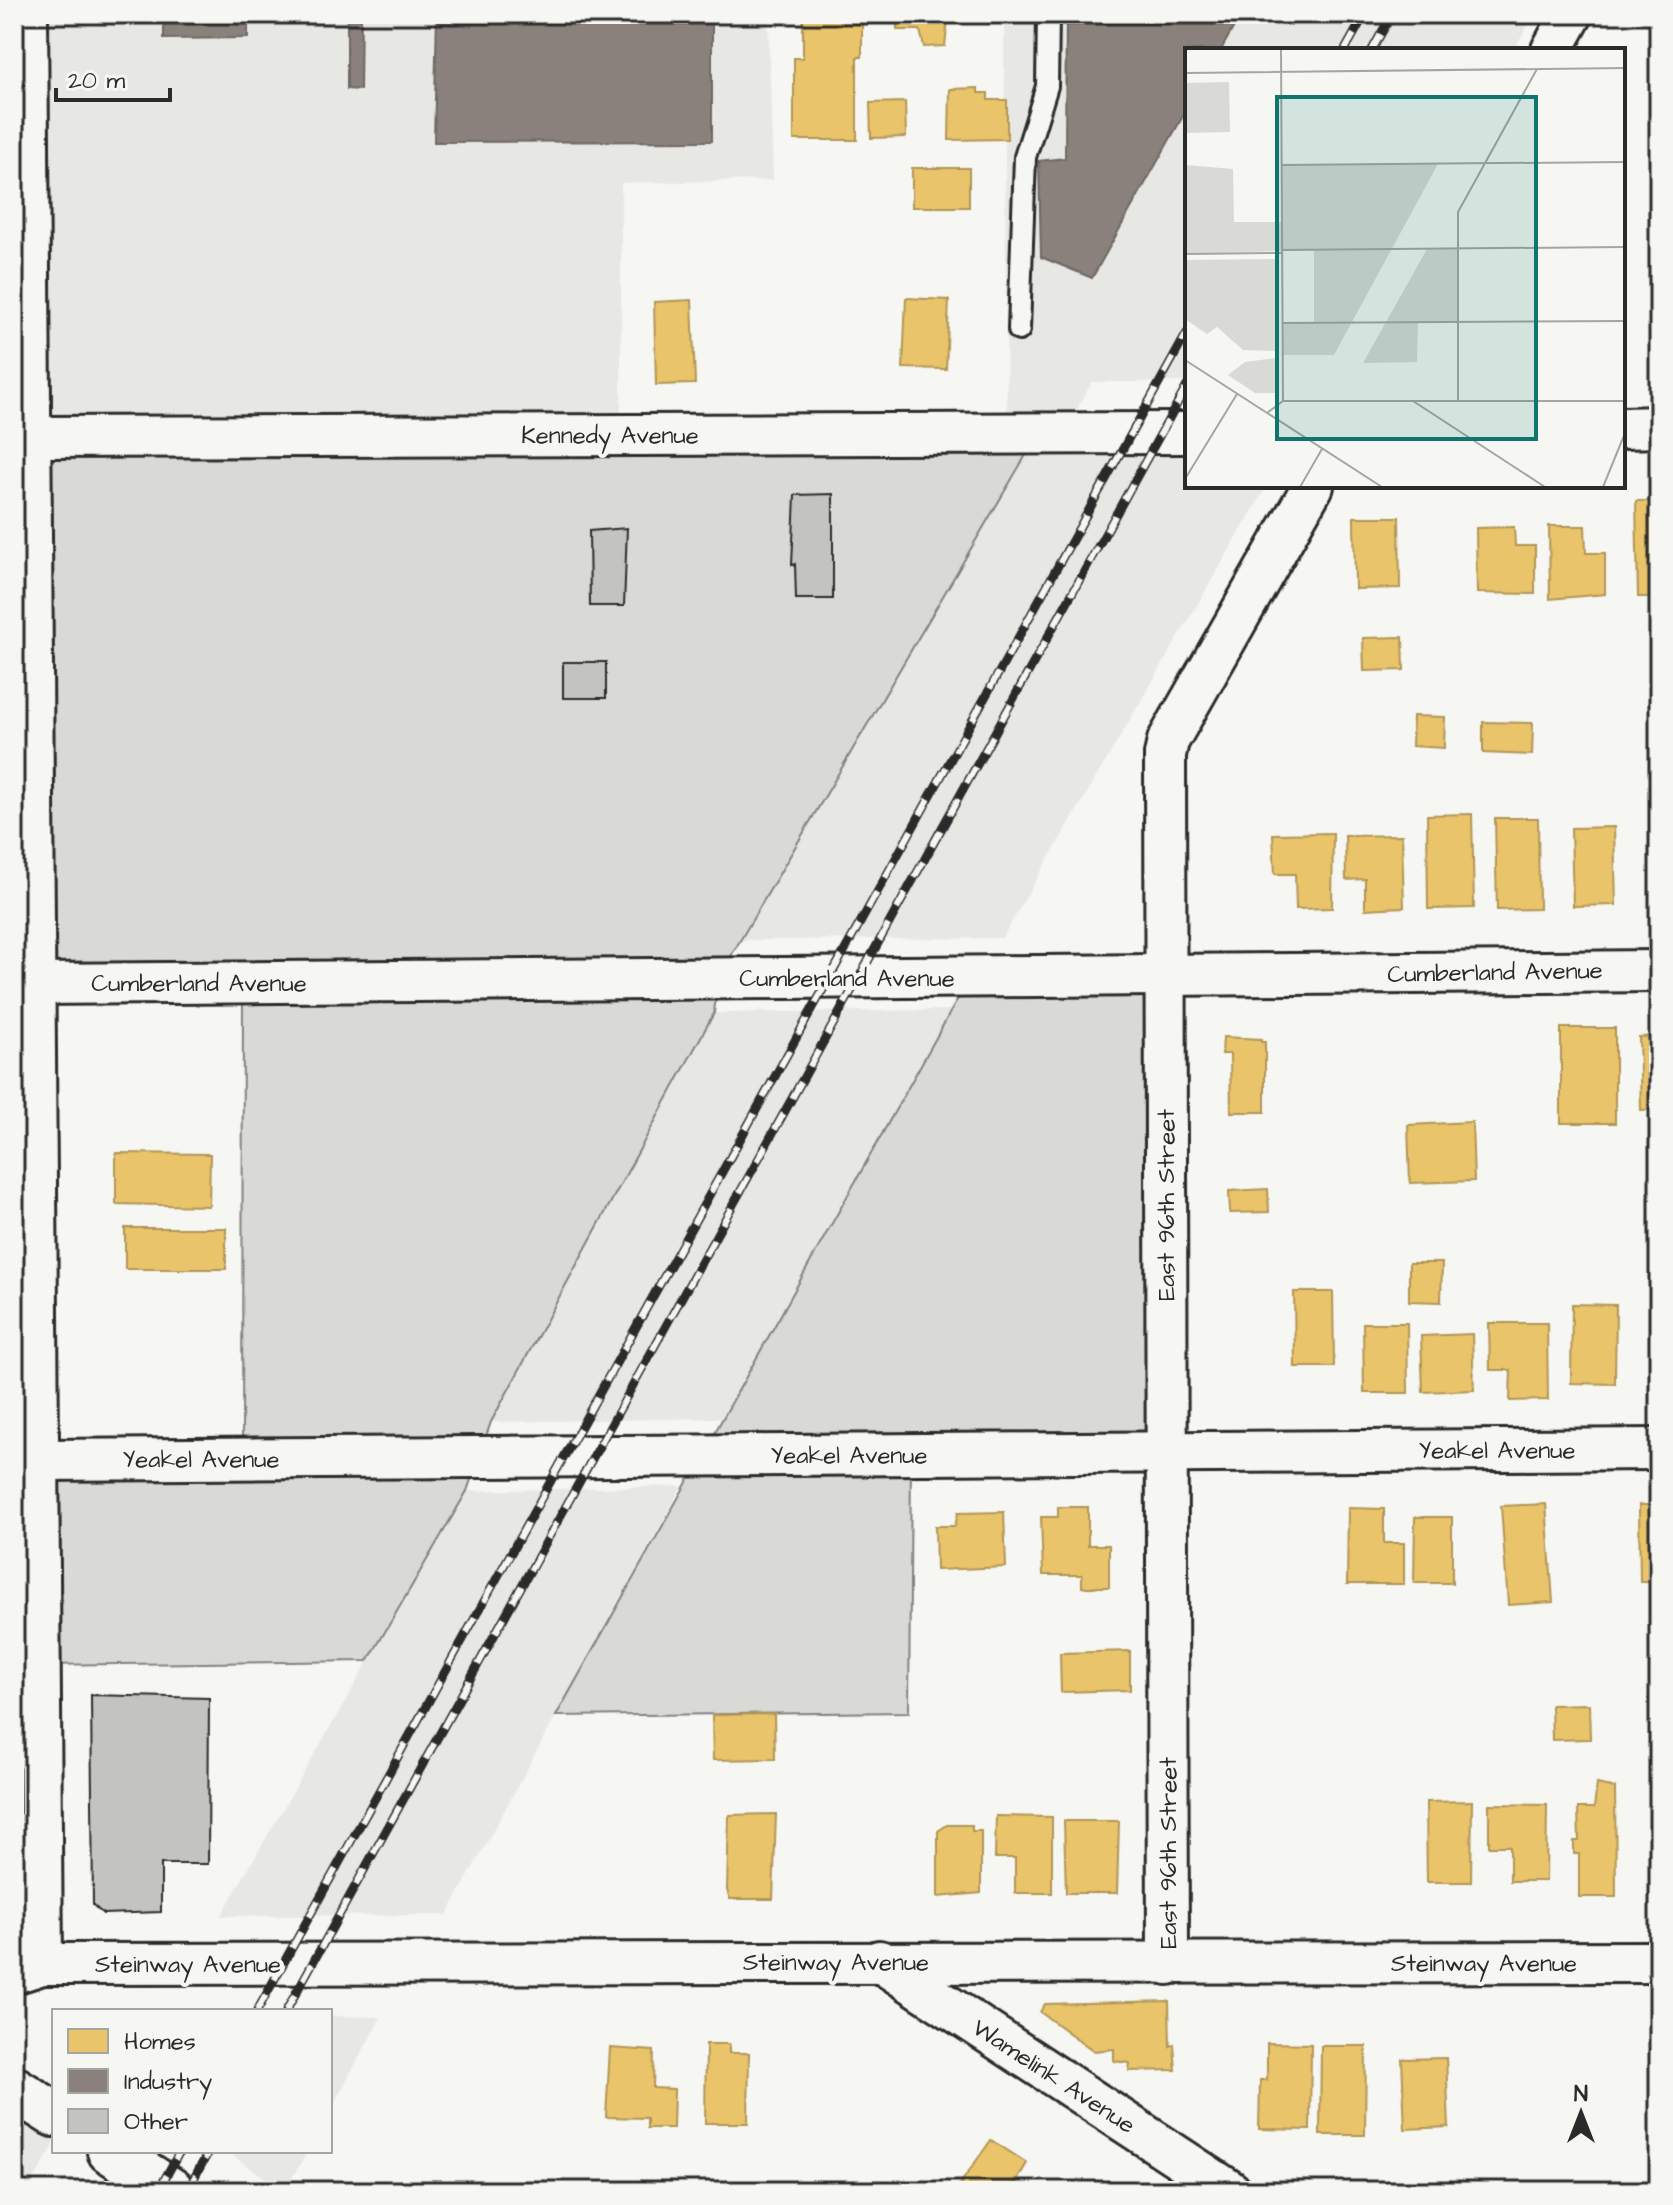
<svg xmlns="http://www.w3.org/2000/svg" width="1673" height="2205" font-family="'Architects Daughter',sans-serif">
  <rect width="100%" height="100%" fill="#f6f6f2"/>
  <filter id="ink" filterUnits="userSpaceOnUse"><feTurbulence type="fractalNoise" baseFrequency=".0125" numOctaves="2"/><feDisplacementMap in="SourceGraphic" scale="16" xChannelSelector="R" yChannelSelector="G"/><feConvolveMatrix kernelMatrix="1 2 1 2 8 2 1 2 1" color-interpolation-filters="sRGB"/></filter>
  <g filter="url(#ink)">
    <g fill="#e7e7e3">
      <polygon points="27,14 768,14 773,180 621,183 621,435 32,437"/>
      <polygon points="1004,14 1534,14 1514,50 1187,50 1187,382 1092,382 1064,433 1187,450 1187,486 1267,486 1002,938 739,940 1039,434 1007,433"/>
      <polygon points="952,1010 721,1418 491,1422 714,1013"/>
      <polygon points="682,1486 447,1915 221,1916 467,1491"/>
      <polygon points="330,2016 381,2017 330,2111"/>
      <polygon points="14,2089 54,2114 54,2145 31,2185 40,2191 14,2191"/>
      <polygon points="226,2151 308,2151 284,2191"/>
    </g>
    <g fill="#d9d9d5" stroke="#828280" stroke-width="2">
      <polygon points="1039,433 718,978 714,1013 491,1422 467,1491 368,1661 38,1665 38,1460 242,1458 243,983 14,1005 14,808 32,437"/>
      <polygon points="1167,975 1166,1453 911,1455 909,1712 556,1716 970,977"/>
    </g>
    <g fill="#e9c46a" stroke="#b09657" stroke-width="2">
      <polygon points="803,14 862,14 862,57 857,57 857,140 794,140 794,58 803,58"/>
      <polygon points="897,14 945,14 948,18 945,46 924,47 920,30 897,30"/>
      <polygon points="978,88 978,93 988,93 988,100 1007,100 1007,139 949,140 950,89"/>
      <polygon points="905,102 906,137 871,138 870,103"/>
      <rect x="912" y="168" width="57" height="39"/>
      <polygon points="1650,277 1659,277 1659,353 1651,353"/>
      <polygon points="906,298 949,300 946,369 903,368"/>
      <polygon points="692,300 695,384 656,385 654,302"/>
      <polygon points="1636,501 1659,501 1659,597 1638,597"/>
      <polygon points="1354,517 1399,517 1400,588 1355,589"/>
      <polygon points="1549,526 1585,526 1586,553 1605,553 1605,594 1550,599"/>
      <polygon points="1514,527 1515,546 1535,546 1535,594 1477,593 1476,528"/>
      <polygon points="1403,637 1404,670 1364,671 1363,638"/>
      <polygon points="1413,716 1445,717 1444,748 1412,746"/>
      <polygon points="1483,722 1533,723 1532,755 1483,753"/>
      <polygon points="1472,814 1474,908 1428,909 1427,815"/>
      <polygon points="1495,818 1538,818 1539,909 1497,910"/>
      <polygon points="1614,827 1616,905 1573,906 1571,828"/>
      <polygon points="1333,833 1332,908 1296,909 1295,874 1275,874 1273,834"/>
      <polygon points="1402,835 1404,907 1365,909 1365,879 1346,880 1345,836"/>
      <rect x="1561" y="1028" width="54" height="95"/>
      <polygon points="1659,1036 1659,1109 1641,1110 1639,1037"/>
      <polygon points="1223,1037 1261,1039 1261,1042 1265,1042 1265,1112 1231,1112 1230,1054 1222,1054"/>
      <polygon points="1472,1122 1474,1181 1410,1183 1408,1125"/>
      <polygon points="116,1153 210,1154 209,1206 116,1204"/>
      <polygon points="1268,1189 1269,1212 1230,1213 1229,1191"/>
      <rect x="125" y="1228" width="101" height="41"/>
      <polygon points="1409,1263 1442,1263 1441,1302 1409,1301"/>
      <polygon points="1294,1292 1333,1292 1334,1367 1295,1367"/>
      <polygon points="1572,1304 1616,1305 1615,1384 1571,1383"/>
      <polygon points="1363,1323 1407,1323 1408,1393 1364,1393"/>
      <polygon points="1489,1323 1547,1323 1548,1400 1510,1401 1511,1370 1490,1370"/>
      <polygon points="1472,1334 1474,1390 1423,1392 1421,1336"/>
      <polygon points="1546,1504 1553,1602 1508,1605 1501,1506"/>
      <polygon points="1639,1505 1659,1505 1659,1582 1640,1582"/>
      <polygon points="1058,1507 1088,1507 1088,1545 1109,1545 1109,1587 1082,1587 1082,1575 1043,1575 1041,1517 1058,1517"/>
      <polygon points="1348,1508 1384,1509 1384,1543 1404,1543 1404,1584 1347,1584"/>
      <polygon points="1004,1512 1006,1567 936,1570 935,1526 955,1526 958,1513"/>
      <polygon points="1415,1517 1452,1517 1452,1583 1414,1583"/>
      <polygon points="1130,1651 1130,1690 1061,1692 1060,1653"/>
      <polygon points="1589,1704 1590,1739 1552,1740 1551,1705"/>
      <polygon points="774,1714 775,1759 713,1760 712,1715"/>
      <polygon points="1597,1784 1615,1788 1616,1897 1579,1897 1579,1854 1574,1854 1574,1841 1579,1841 1578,1808 1594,1808"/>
      <polygon points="1472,1801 1471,1882 1427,1882 1426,1802"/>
      <polygon points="1489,1804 1547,1805 1546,1881 1510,1881 1510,1846 1489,1846"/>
      <polygon points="776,1814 773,1899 730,1899 727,1890 729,1815"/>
      <polygon points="996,1816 1052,1817 1052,1893 1015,1893 1015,1858 995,1858"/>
      <polygon points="1064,1821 1119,1821 1117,1893 1066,1893"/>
      <polygon points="947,1825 972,1825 972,1831 981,1831 981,1893 938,1897 938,1831"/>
      <polygon points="1169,2001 1170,2046 1174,2044 1176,2070 1129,2071 1130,2063 1114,2061 1114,2049 1094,2051 1040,2012 1045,2004"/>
      <polygon points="1267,2043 1311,2044 1310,2130 1259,2129 1260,2080 1267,2080"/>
      <polygon points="706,2044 729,2044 729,2053 749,2053 748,2123 705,2123"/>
      <polygon points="1321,2046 1366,2046 1365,2135 1320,2135"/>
      <polygon points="610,2048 654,2051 653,2088 674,2089 673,2128 647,2128 647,2118 606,2117"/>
      <polygon points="1446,2058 1449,2127 1405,2129 1402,2059"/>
      <polygon points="991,2140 1027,2163 1011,2191 955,2191"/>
    </g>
    <g fill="#8a817c" stroke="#6e6764" stroke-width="2">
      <polygon points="164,14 248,14 248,38 164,39"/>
      <polygon points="347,14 361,14 360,90 347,89"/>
      <polygon points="437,14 712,14 712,141 434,142"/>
      <polygon points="1066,14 1241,14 1221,50 1187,50 1187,109 1092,278 1041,257 1039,161 1065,158"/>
    </g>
    <g fill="#c3c3c0" stroke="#2b2b2b" stroke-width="2">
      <polygon points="833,494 833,599 796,599 795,564 792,565 795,495"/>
      <polygon points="627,528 624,606 590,606 589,531"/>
      <rect x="563" y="662" width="43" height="36"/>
      <polygon points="91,1695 209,1698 208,1864 161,1864 161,1912 103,1914 93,1905"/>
    </g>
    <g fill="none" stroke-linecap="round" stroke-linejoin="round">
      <g stroke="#2b2b2b" stroke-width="26">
        <g id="service">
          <polyline points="1019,330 1025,157 1047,86 1048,14"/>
          <polyline points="14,1668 38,1665"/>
        </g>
      </g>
      <g stroke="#2b2b2b" stroke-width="46">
        <g id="minor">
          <polyline points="27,14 42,1964"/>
          <polyline points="1552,50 1572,14"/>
          <polyline points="1623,428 1659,427"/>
          <polyline points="32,437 1187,433"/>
          <polyline points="35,984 1659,971"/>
          <polyline points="38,1460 1659,1449"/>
          <polyline points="879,1961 1230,2191"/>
          <polyline points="1168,1964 1165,755 1168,741 1313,486"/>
          <polyline points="14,1973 42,1964 1659,1962"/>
        </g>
      </g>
      <g stroke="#2b2b2b" stroke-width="50">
        <g id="primary">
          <polyline points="14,2089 54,2114"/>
          <polyline points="110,2151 172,2191"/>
        </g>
      </g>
      <use href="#service" stroke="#f6f6f2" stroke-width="20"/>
      <use href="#minor" stroke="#f6f6f2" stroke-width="40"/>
      <use href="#primary" stroke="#f6f6f2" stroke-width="44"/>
      <g stroke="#2b2b2b" stroke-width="9">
        <g id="rail">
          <polyline points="1345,50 1365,14"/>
          <polyline points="1372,50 1392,14"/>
          <polyline points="257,2011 1187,333"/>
          <polyline points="286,2011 1187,386"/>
          <polyline points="158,2191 180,2151"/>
          <polyline points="187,2191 209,2151"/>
        </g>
      </g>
      <use href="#rail" stroke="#f6f6f2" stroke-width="6" stroke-dasharray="18" stroke-linecap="butt"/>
    </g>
  </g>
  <g text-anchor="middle" stroke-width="8" stroke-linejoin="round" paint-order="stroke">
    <g font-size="24" fill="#2b2b2b" stroke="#f6f6f2">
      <text x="610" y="443">Kennedy Avenue</text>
      <text transform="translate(1495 972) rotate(-1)" y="8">Cumberland Avenue</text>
      <text x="847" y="986">Cumberland Avenue</text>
      <text x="199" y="991">Cumberland Avenue</text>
      <text transform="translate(1166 1205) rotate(-90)" y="8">East 96th Street</text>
      <text x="1497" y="1458">Yeakel Avenue</text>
      <text x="849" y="1463">Yeakel Avenue</text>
      <text x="201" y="1467">Yeakel Avenue</text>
      <text transform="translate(1168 1853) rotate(-90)" y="8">East 96th Street</text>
      <text x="836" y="1970">Steinway Avenue</text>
      <text x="1484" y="1971">Steinway Avenue</text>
      <text x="188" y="1972">Steinway Avenue</text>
      <text transform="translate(1054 2076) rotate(33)" y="8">Wamelink Avenue</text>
    </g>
  </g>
  <g transform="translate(1185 48)">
    <rect width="440" height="440" fill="#f6f6f2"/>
    <path d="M44 34 45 84 0 85V35ZM253 116 149 307H98V275H129V202L0 206V117L48 121 49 174H96L97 117ZM272 200V274L233 275 232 314 178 315 242 201ZM90 211 91 303 58 302 32 279 22 286 0 271V212ZM90 310V345H70L43 327 60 314Z" fill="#d9d9d5"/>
    <path fill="none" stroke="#a5a5a2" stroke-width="2" d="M96 1 98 353M0 25 440 20M97 117 440 114M97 202 440 199M0 206 97 205M98 275 440 273M0 312 197 439M228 353 360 439M273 353V164L352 21M82 365 98 353H440M0 431 52 346M115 439 137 401M418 439 440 385"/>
    <path fill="#0f766e" fill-opacity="0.15" stroke="#0f766e" stroke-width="4" d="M92 49H351V391H92Z"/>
    <rect width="440" height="440" fill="none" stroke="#2b2b2b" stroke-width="4"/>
  </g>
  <rect width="1673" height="2205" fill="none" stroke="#f6f6f2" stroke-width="48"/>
  <rect x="24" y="24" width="1625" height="2157" fill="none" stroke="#2b2b2b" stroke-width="3" filter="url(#ink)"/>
  <rect x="52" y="2009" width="280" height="144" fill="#f6f6f2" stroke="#a5a5a2" stroke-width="2"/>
  <rect x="68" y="2029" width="40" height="24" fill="#e9c46a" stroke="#a5a5a2" stroke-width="2"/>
  <text x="124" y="2049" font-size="24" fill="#2b2b2b">Homes</text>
  <rect x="68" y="2069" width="40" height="24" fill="#8a817c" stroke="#a5a5a2" stroke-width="2"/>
  <text x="124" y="2089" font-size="24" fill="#2b2b2b">Industry</text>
  <rect x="68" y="2109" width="40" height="24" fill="#c3c3c0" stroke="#a5a5a2" stroke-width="2"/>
  <text x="124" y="2129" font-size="24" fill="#2b2b2b">Other</text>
  <g transform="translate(1581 2113)" stroke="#f6f6f2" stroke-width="6" paint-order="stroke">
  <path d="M0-6L14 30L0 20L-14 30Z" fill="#2b2b2b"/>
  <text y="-12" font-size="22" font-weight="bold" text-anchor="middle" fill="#2b2b2b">N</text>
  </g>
  <path d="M56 88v12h114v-12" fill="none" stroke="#2b2b2b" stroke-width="4"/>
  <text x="68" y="88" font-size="24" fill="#2b2b2b" stroke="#f6f6f2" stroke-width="6" paint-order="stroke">20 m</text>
</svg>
